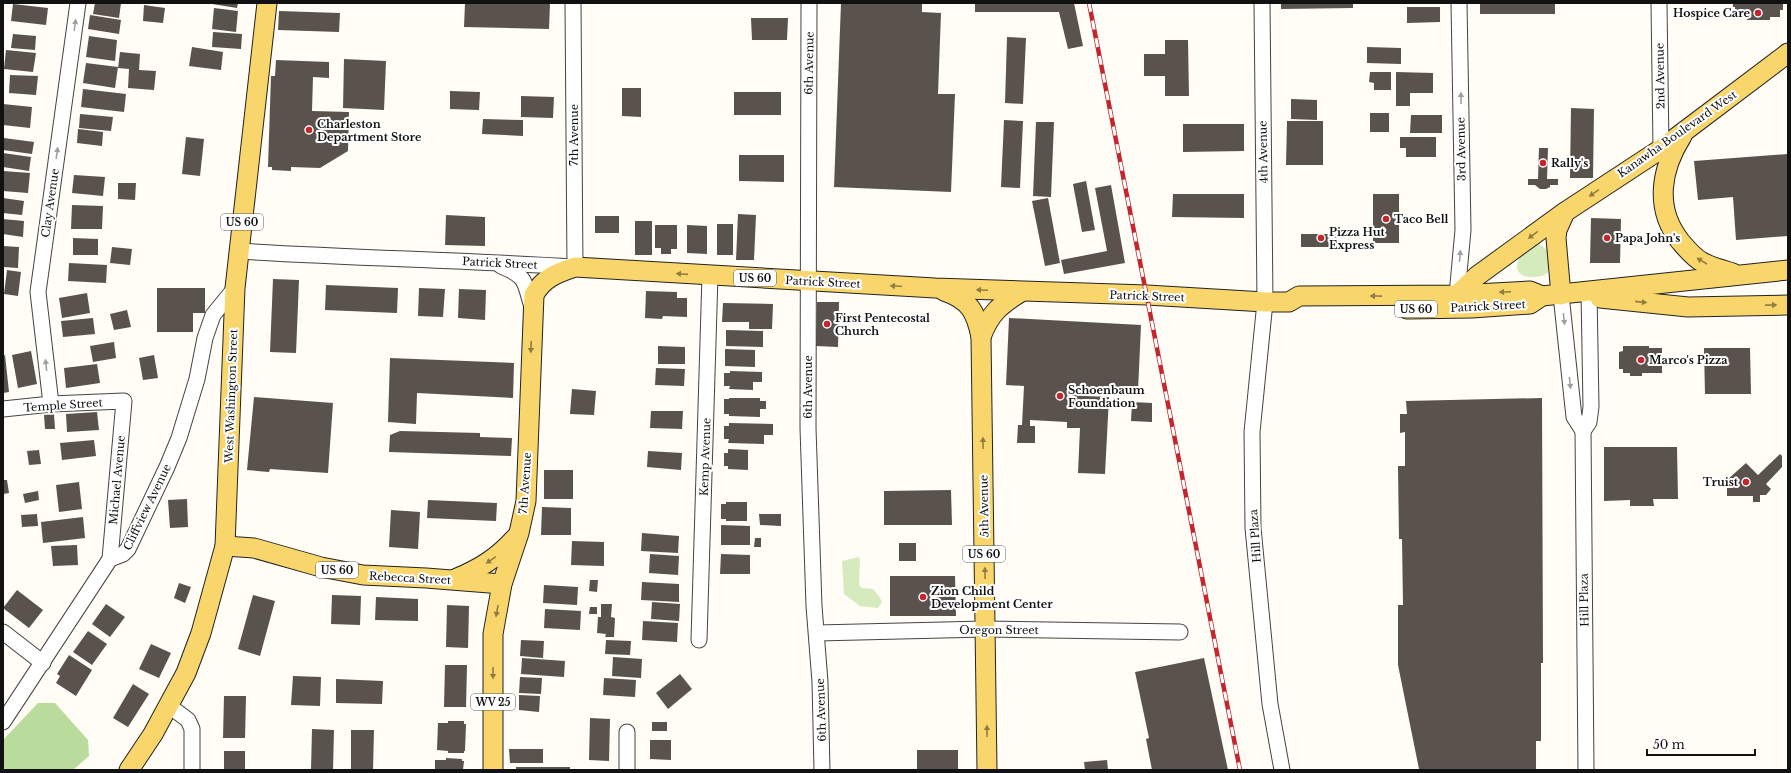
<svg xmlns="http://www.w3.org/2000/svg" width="1791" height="773" font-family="'Libre Baskerville',serif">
  <rect width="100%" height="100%" fill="#fffdf5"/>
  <g fill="#d5ebbd">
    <path d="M1538 243 1547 250 1549 267 1548 272C1545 276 1541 276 1536 277 1504 279 1518 249 1538 243Z"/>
    <polygon points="858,557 860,560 859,585 862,588 873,589 879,596 882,602 878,608 860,606 844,594 842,561"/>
  </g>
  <polygon fill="#b9dc9c" points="38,703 55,703 88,740 89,756 73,770 3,770 3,740"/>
  <g fill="#5a524d">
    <polygon points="95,3 121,3 119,18 93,14"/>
    <polygon points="206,3 238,3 237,8"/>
    <polygon points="465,3 550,3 549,29 464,27"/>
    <polygon points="841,3 922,3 922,12 941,13 938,94 955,94 951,192 834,187"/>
    <polygon points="975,3 1074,3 1083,46 1068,49 1059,12 975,12"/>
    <polygon points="1281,3 1353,3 1353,8 1281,9"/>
    <rect x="1480" y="3" width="75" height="11"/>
    <polygon points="1733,3 1783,3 1783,10 1780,10 1780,17 1770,17 1770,20 1747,20 1747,17 1735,17 1735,7 1733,7"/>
    <polygon points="13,4 48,8 46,25 11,21"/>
    <polygon points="144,5 165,8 163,23 143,21"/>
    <polygon points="1407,7 1440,7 1440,22 1407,23"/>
    <polygon points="214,8 238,11 236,32 212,29"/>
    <polygon points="279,11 340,13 339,32 278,30"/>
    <polygon points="90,15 121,20 119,34 88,29"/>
    <polygon points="751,18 788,18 787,40 752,40"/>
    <polygon points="213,32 242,34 241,49 212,47"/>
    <polygon points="13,34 36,36 35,50 11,48"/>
    <polygon points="89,36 117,40 115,61 86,57"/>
    <polygon points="1007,37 1026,38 1023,104 1005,103"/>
    <polygon points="1165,40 1188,40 1189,96 1165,96 1165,76 1144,76 1144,54 1165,54"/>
    <polygon points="192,47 223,52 221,70 189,66"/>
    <polygon points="1367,47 1401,48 1401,64 1367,63"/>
    <polygon points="6,50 36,53 33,72 4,69"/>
    <polygon points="120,52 140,54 139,70 156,71 154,90 128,88 129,69 118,68"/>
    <polygon points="344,59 386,61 384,110 343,108"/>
    <polygon points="276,60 329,62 329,78 313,77 312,111 349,112 348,151 320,168 291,167 291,171 272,170 272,167 268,167 271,76 275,76"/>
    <polygon points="86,63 118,67 115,88 83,83"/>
    <polygon points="1370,72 1391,72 1391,90 1374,90 1374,83 1369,82"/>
    <polygon points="1396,72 1433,73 1433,93 1410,93 1410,106 1396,106"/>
    <polygon points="10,75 38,76 36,95 9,93"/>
    <polygon points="622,88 641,88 641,117 622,116"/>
    <polygon points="83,89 126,94 124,112 81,107"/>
    <polygon points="450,91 480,92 479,110 450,109"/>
    <rect x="734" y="92" width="47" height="23"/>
    <polygon points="521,96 554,97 553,118 521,117"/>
    <polygon points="1291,99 1317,100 1317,120 1291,119"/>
    <polygon points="3,104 32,107 30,128 3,125"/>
    <polygon points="1571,108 1594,109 1593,178 1570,178"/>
    <rect x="1370" y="113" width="19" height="19"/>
    <polygon points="80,114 113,117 111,131 79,128"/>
    <polygon points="1411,115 1442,115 1442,133 1410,133"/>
    <polygon points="483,119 523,120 523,136 482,134"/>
    <polygon points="1004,120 1023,121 1020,188 1001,187"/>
    <polygon points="1287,121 1323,121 1323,165 1286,165"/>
    <polygon points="1036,122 1054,122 1051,197 1033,196"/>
    <polygon points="1183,124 1244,124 1244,151 1183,152"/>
    <polygon points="78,129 103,132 102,146 77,143"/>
    <polygon points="186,137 204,139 200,176 182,174"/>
    <polygon points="1400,137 1436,137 1436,157 1406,157 1406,148 1400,148"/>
    <polygon points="4,138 34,142 32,154 3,150"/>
    <polygon points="1539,148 1548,148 1547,179 1558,179 1558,185 1550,185 1550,187 1546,189 1540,189 1535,185 1528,185 1528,179 1538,179"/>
    <polygon points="3,153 31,157 29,171 3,167"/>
    <polygon points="1788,154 1788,236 1736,240 1733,197 1698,200 1694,161"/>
    <polygon points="739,155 784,155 784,182 739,181"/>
    <polygon points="3,171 30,173 28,193 3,191"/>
    <polygon points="74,175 105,177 103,196 72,193"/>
    <polygon points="1086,181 1095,230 1082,232 1073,184"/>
    <polygon points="118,183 136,183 135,200 118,199"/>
    <polygon points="1111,185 1125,263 1064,274 1061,260 1107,251 1095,188"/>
    <polygon points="1173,194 1244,194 1244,218 1172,217"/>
    <rect x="1373" y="194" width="26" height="49"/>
    <polygon points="3,198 24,201 22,215 3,213"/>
    <polygon points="1048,198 1060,263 1045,266 1032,201"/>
    <polygon points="72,205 103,206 102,229 71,229"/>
    <polygon points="738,214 756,215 754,260 736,260"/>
    <polygon points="446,215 485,217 485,246 445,245"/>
    <rect x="595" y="216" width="24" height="17"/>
    <polygon points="1591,218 1621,219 1620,263 1590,263"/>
    <polygon points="3,219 24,221 23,237 3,234"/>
    <rect x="635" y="221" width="17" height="34"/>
    <rect x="717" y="224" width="16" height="31"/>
    <polygon points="655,225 677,225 677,249 671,249 671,254 661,254 661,248 655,248"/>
    <polygon points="687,225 707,226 707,254 687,253"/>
    <polygon points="1301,234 1337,234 1336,247 1301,247"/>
    <polygon points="73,238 98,239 98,255 73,255"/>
    <polygon points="3,246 19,247 18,268 3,267"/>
    <polygon points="112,247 132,249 130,265 110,263"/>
    <polygon points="69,263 107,265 106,283 68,281"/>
    <polygon points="7,270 21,272 18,296 4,294"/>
    <polygon points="273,279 299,280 296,353 270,352"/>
    <polygon points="326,285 398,288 397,313 325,310"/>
    <polygon points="157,288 205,288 205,313 193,313 193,332 157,332"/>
    <polygon points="419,288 445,289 443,317 418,316"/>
    <polygon points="459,289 486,290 485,320 458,318"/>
    <polygon points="646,291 677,292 677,298 687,298 687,317 663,316 662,319 645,318"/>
    <polygon points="87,293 90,313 62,318 59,298"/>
    <polygon points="817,302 839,302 838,347 816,346"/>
    <polygon points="723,303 773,304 772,329 749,329 749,322 722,322"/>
    <polygon points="127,310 131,327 114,330 110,314"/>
    <polygon points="93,318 95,334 63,337 61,321"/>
    <polygon points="1009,318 1141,325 1138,391 1086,388 1085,396 1109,397 1105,474 1078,473 1080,428 1067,428 1067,422 1030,420 1030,426 1035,426 1035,443 1017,443 1018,425 1022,425 1024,386 1006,385"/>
    <polygon points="726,330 763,331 763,347 726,346"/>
    <polygon points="114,342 116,358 93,362 90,346"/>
    <polygon points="658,346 685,347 685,364 658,364"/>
    <polygon points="1623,346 1649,346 1649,348 1662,348 1662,373 1642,373 1642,376 1630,376 1630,373 1623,373 1623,369 1619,369 1619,352 1623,351"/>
    <polygon points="1704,348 1750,348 1751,394 1705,394"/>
    <polygon points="725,349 755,350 755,367 725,366"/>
    <polygon points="31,351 37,384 18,388 12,355"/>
    <polygon points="5,355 9,392 3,393 3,356"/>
    <polygon points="154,355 158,378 143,380 139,358"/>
    <polygon points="390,358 514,363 513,398 417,393 416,424 388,422"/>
    <polygon points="97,364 100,383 66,388 64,368"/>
    <polygon points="656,368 685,369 684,386 655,385"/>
    <polygon points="730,371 762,372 762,382 753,382 753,390 729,389 730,386 724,386 724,373 730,373"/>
    <polygon points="572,389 596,391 594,415 570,414"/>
    <polygon points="254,397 333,403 328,473 270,469 269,472 247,470"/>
    <polygon points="729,398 760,398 760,401 766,401 766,409 760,409 760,417 729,416 729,414 724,414 724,399 729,399"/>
    <polygon points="1542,398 1543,663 1541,663 1541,741 1536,741 1536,769 1419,769 1398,665 1398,605 1403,605 1402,539 1399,539 1398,466 1405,466 1405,432 1400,433 1400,414 1407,414 1406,401"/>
    <polygon points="1132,402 1152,403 1152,422 1131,421"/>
    <polygon points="651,411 683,411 682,429 650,428"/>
    <polygon points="97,412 99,430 67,432 66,414"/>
    <polygon points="54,414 55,429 45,429 44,415"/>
    <polygon points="729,423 773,424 773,435 764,435 764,444 728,443 729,439 724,439 724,426 729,426"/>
    <polygon points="400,431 480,433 480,437 512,438 511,456 389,452 390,435"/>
    <polygon points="94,440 96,456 62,460 60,443"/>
    <polygon points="1604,447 1677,447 1678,499 1653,499 1654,506 1630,506 1630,500 1604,501"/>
    <polygon points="728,449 748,450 748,470 728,469 728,466 724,466 724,453 728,453"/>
    <polygon points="39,450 41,464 29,465 27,451"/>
    <polygon points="648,451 682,453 681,470 647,467"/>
    <polygon points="1780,454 1782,456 1782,467 1766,484 1771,489 1766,495 1760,495 1760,502 1753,502 1753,496 1727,496 1727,480 1746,463 1758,475"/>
    <rect x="544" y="470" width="29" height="29"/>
    <polygon points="3,480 7,480 9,493 3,494"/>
    <polygon points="79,482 82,509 59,512 56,485"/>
    <polygon points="951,490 952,525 884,525 884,491"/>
    <polygon points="38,491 39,500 25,503 23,494"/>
    <polygon points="187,499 188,527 170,528 168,500"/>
    <polygon points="428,500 497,503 496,521 427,518"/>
    <polygon points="726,502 747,502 747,521 726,521 726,519 721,519 721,504 726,504"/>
    <polygon points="542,507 571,508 571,535 541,535"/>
    <polygon points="391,510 420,512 418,549 389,547"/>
    <polygon points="37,514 38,526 22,527 21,515"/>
    <polygon points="759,514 781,514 781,526 760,525"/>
    <polygon points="83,517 85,538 43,543 41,522"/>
    <polygon points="721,525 750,526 750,545 721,545"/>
    <polygon points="642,533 679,536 678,553 641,551"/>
    <polygon points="755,538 761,538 761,547 754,547"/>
    <polygon points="572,541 604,542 604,566 571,565"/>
    <rect x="899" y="543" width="17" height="18"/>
    <polygon points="77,545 78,565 53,566 51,546"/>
    <polygon points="650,554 679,556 678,575 649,573"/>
    <polygon points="721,554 750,555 750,574 720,574"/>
    <polygon points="890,576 955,576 956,616 890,616"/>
    <polygon points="590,580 598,580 597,592 589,591"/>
    <polygon points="642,582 679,584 679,602 641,600"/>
    <polygon points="179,583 191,587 185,603 174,598"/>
    <polygon points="544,585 578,587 577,605 543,603"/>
    <polygon points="17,590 43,610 29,628 3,608"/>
    <polygon points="253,595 275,601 260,656 238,649"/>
    <polygon points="332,595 361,596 360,625 331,624"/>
    <polygon points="376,597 418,599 418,621 375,620"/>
    <polygon points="652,602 680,604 679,621 651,619"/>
    <polygon points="106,604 125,617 110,637 92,624"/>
    <polygon points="601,604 612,604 611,617 615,618 614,637 605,637 606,634 597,633 598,617 601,617"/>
    <polygon points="447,605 469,606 468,648 446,647"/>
    <polygon points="590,607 597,607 597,614 589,614"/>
    <polygon points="545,609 581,611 580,630 544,628"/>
    <polygon points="643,621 678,623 677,642 642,640"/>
    <polygon points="88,631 107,644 92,665 73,652"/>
    <polygon points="521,640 544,641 543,658 520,656"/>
    <polygon points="606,640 631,641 630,655 605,654"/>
    <polygon points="151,644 171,653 159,678 139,669"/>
    <polygon points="69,655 92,670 76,696 56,683 60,676 57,674"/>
    <polygon points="613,657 642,659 641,678 612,676"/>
    <polygon points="522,658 565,661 564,677 521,674"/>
    <polygon points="1204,658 1228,770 1152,770 1146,739 1149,738 1135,672"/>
    <polygon points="445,665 467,665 466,707 444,707"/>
    <polygon points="680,674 692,689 668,709 656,693"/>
    <polygon points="293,676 321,677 320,706 291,705"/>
    <polygon points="520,677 542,678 541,694 519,693"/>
    <polygon points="604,678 636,680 635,697 603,695"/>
    <polygon points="336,679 383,681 382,704 336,703"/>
    <polygon points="133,684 149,694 128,727 113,718"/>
    <polygon points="519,695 540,696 539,712 519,710"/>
    <polygon points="224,696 246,696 245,738 223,738"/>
    <polygon points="590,718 610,719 609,761 589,760"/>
    <polygon points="448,721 464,721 464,724 466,724 465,751 464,751 464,753 448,753 448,751 437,750 438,723 448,723"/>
    <rect x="652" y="722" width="15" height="9"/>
    <polygon points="312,729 334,730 333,770 311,770"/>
    <polygon points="351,730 374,730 373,770 351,770"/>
    <polygon points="650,740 671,740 671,760 650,759"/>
    <polygon points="509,749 543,749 543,763 510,763"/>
    <rect x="917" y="750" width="41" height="20"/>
    <rect x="224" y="751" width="21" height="19"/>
    <polygon points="446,758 462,759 462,761 464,761 463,770 435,770 435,760 446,760"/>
    <polygon points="1107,760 1108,770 1085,770 1084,762"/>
    <rect x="516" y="767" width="54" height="3"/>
  </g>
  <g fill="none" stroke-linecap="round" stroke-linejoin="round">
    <g stroke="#444" stroke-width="17">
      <g id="minor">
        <polyline points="809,3 808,428 814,606 820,682 822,770"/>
        <polyline points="1262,3 1265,302 1252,432 1253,528 1270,704 1282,770"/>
        <polyline points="1659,3 1661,149"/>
        <path d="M239 251C351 258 463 260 575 267L573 3"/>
        <path d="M501 266C528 277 524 282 532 307"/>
        <polyline points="1457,295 1463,230 1459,3"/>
        <polyline points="1561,295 1574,417 1583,431 1589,422 1591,407 1589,292"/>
        <polyline points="51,404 38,292 78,3"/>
        <polyline points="3,409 51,404 124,401 110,559"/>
        <polyline points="1583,431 1586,770"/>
        <polyline points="3,632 43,663"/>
        <polyline points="817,633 985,629 1180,632"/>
        <polyline points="699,640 710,275"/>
        <polyline points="168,705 188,720 192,729 192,770"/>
        <polyline points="3,722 110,559 123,554 128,549 167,467 179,438 197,379 205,338 213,315 235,288"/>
        <polyline points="627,732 627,770"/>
      </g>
    </g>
    <g stroke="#222" stroke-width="21">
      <g id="major">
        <path d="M1682 136C1661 169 1654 208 1680 241 1686 248 1693 257 1702 262 1711 267 1723 270 1733 273"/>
        <path d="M944 291C970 300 976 312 981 337L987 770"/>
        <polyline points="1457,295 1477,276 1565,212 1661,149 1788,53"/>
        <polyline points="1561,295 1556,238 1557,230 1565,212"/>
        <polyline points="1600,298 1688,307 1788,305"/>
        <polyline points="1407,309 1472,308 1530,304 1542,296 1788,270"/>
        <path d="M981 337C990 313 1000 305 1021 292"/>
        <polyline points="225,546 254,548 321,567 363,575 426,578 502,584"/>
        <path d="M455 579C481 568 497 558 516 537"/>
        <polyline points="129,770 153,734 186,673 201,633 225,546 235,288 267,3"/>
        <path d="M493 770V634L502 584 519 533 526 501 534 295C543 278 557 273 575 267L935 288 1147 295 1265 302H1289L1299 296 1457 295 1530 291 1542 296"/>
      </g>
    </g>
    <use href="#minor" stroke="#fff" stroke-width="15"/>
    <use href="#major" stroke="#f9d66b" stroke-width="19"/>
    <g stroke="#c4262e" stroke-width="4.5">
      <polyline id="rail" points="1089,3 1240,770"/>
    </g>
    <use href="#rail" stroke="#fff" stroke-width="3" stroke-dasharray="9" stroke-linecap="butt"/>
  </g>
  <defs><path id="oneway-solid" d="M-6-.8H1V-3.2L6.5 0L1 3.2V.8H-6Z"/></defs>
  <g fill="#a0a0a0">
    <use href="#oneway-solid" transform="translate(75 25) rotate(-82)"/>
    <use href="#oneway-solid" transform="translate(1461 98) rotate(-91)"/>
    <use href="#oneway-solid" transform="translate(57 153) rotate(-82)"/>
    <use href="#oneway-solid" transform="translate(1460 256) rotate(-85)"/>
    <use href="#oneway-solid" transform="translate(1564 319) rotate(84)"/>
    <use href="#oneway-solid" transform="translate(46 365) rotate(-97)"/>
    <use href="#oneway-solid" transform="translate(1570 383) rotate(84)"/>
  </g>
  <g fill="#917d42">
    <use href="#oneway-solid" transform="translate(1594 193) rotate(146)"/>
    <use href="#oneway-solid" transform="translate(1533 235) rotate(144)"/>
    <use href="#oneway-solid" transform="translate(1702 261) rotate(-149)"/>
    <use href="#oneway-solid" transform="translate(682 274) rotate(-176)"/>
    <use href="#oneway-solid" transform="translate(896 286) rotate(-177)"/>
    <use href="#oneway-solid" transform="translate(982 290) rotate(-177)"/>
    <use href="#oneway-solid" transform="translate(1505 292) rotate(177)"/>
    <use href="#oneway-solid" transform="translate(1376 296) rotate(-179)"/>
    <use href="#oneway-solid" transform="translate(1641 302) rotate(6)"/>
    <use href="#oneway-solid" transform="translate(1771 305) rotate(-1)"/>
    <use href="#oneway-solid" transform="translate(531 347) rotate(92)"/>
    <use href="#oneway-solid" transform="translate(983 443) rotate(-91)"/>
    <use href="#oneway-solid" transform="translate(491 560) rotate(146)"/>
    <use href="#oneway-solid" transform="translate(985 573) rotate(-91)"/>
    <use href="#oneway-solid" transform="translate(497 611) rotate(100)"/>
    <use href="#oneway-solid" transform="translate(493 673) rotate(90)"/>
    <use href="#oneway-solid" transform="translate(987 731) rotate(-91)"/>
  </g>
  <g fill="#c4262e" stroke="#fff" stroke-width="1.5">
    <circle cx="1758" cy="13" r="4"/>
    <circle cx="309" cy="130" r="4"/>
    <circle cx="1543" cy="163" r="4"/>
    <circle cx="1386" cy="219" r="4"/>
    <circle cx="1321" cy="238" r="4"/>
    <circle cx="1607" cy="238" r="4"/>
    <circle cx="827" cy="324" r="4"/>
    <circle cx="1641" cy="360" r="4"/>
    <circle cx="1060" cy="396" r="4"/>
    <circle cx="1746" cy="482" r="4"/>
    <circle cx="923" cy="597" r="4"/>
  </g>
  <g text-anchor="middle" stroke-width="4" stroke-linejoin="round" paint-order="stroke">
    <g fill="#fff" stroke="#585858" stroke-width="1">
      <rect x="221" y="214" width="42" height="16" rx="3"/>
      <rect x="734" y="270" width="42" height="16" rx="3"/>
      <rect x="1395" y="301" width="42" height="16" rx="3"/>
      <rect x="963" y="546" width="42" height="16" rx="3"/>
      <rect x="316" y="562" width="42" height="16" rx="3"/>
      <rect x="471" y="694" width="44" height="16" rx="3"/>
    </g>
    <g font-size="10" font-weight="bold" fill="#111">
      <text x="242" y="226">US 60</text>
      <text x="755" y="282">US 60</text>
      <text x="1416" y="313">US 60</text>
      <text x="984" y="558">US 60</text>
      <text x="337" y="574">US 60</text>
      <text x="493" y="706">WV 25</text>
    </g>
    <g font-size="11" font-weight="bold" fill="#111" stroke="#fff" text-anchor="start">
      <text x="1750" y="17" text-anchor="end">Hospice Care</text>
      <text x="317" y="128">Charleston<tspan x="317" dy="13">Department Store</tspan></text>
      <text x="1551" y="167">Rally's</text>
      <text x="1394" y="223">Taco Bell</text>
      <text x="1329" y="236">Pizza Hut<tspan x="1329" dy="13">Express</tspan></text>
      <text x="1615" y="242">Papa John's</text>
      <text x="835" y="322">First Pentecostal<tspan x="835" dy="13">Church</tspan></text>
      <text x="1649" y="364">Marco's Pizza</text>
      <text x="1068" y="394">Schoenbaum<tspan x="1068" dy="13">Foundation</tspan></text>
      <text x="1738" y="486" text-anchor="end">Truist</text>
      <text x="931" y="595">Zion Child<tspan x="931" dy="13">Development Center</tspan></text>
    </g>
    <g font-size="11" fill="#111" stroke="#fff">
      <text transform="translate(809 63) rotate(-89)" y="4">6th Avenue</text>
      <text transform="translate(1660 76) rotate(-91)" y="4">2nd Avenue</text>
      <text transform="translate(1677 134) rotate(-35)" y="4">Kanawha Boulevard West</text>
      <text transform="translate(574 135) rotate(-90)" y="4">7th Avenue</text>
      <text transform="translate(1461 149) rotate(-91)" y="4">3rd Avenue</text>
      <text transform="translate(1263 152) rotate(-91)" y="4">4th Avenue</text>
      <text transform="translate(50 203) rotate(-82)" y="4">Clay Avenue</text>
      <text transform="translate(500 263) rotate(3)" y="4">Patrick Street</text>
      <text transform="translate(823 282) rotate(3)" y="4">Patrick Street</text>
      <text transform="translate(1147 296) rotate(2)" y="4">Patrick Street</text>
      <text transform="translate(1488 306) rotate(-3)" y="4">Patrick Street</text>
      <text transform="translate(808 387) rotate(-90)" y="4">6th Avenue</text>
      <text transform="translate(231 396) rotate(-88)" y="4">West Washington Street</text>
      <text transform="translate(63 405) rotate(-4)" y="4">Temple Street</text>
      <text transform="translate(705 457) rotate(-88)" y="4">Kemp Avenue</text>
      <text transform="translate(117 480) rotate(-85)" y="4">Michael Avenue</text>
      <text transform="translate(525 483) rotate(-86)" y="4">7th Avenue</text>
      <text transform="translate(984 506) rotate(-91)" y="4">5th Avenue</text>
      <text transform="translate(147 507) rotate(-64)" y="4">Cliffview Avenue</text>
      <text transform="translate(1255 536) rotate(-94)" y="4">Hill Plaza</text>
      <text transform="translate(410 578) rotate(3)" y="4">Rebecca Street</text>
      <text transform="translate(1584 600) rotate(-91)" y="4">Hill Plaza</text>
      <text x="999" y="634">Oregon Street</text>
      <text transform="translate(821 710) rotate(-92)" y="4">6th Avenue</text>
    </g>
  </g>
  <rect width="1791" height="773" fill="none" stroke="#111111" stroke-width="8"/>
  <path d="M1647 749v6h108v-6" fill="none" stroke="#111111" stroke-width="2"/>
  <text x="1653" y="749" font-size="12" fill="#111111" stroke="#ffffff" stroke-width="3" paint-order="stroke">50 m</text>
</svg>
